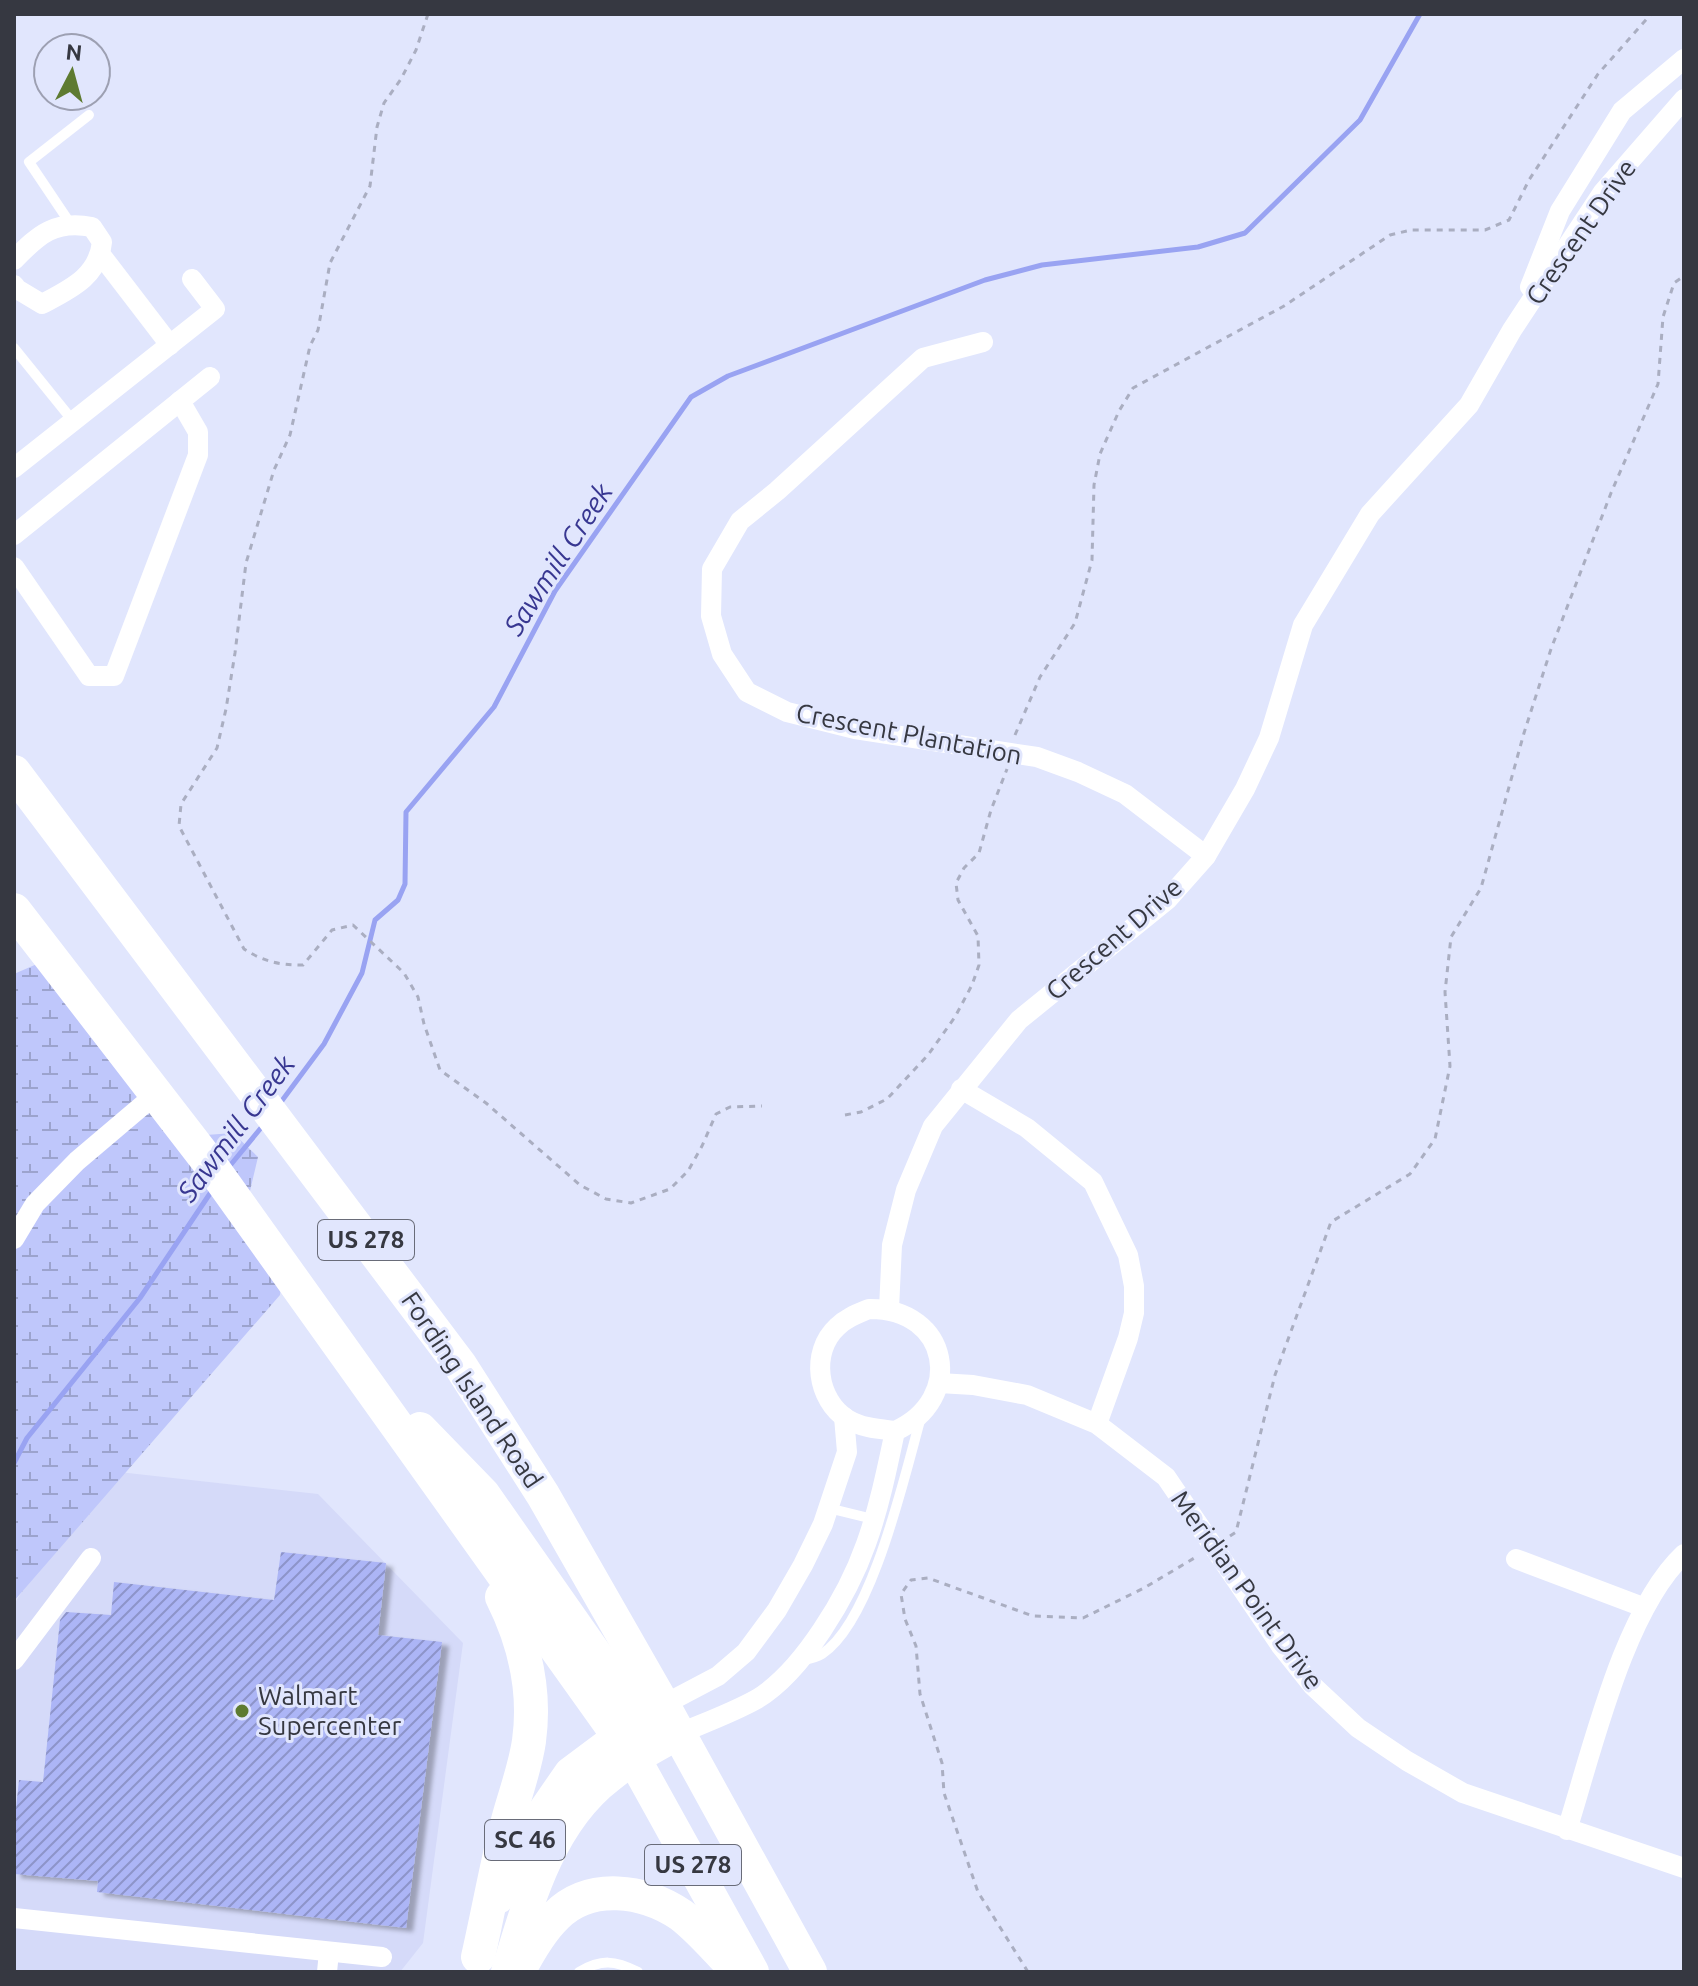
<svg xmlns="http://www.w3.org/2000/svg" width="1698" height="1986" font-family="Ubuntu,sans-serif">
  <defs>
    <pattern id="wetland-marsh" width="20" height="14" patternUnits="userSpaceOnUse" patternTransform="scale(2)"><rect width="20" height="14" fill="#bfc7fb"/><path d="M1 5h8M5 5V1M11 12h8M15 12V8" fill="none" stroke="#9ca3cd"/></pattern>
    <pattern id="building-hatch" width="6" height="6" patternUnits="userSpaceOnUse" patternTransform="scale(2)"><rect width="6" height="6" fill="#acb5f6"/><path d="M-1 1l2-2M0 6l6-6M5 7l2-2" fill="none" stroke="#8d94c9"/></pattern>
    <filter id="shadow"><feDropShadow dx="7" dy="4" stdDeviation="2" flood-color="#0004"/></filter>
  </defs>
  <rect width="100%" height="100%" fill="#e1e6fd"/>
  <polygon fill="#d5daf9" points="101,1470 318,1494 463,1643 423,1943 400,1972 14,1972 14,1604"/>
  <polygon fill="url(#wetland-marsh)" points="46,960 206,1135 233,1133 258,1157 249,1195 285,1257 280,1295 14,1601 14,974"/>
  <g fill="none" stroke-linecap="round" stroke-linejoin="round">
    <g stroke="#99a3f2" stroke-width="5">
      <polyline points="278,1106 324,1044 362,973 375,920 398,900 405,884 406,812 494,707 555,591 691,397 728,376 985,280 1042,265 1198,247 1245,233 1360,120 1420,14"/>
      <polyline points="228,1168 265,1123"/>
      <polyline points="14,1463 27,1438 140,1298 213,1189"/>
    </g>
  </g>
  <polygon fill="url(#building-hatch)" filter="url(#shadow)" points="281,1552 386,1563 378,1635 442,1642 406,1928 97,1892 98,1881 14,1874 14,1827 19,1780 43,1782 60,1620 66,1612 111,1615 114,1582 274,1600"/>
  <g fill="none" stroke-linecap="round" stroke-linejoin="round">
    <g stroke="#aaaec1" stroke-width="3" stroke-dasharray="6 6" stroke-linecap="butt">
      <path d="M428 14 416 50 401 79 384 103 377 127 370 186 330 263 318 330 310 346 290 435 274 470 246 563 235 653 226 709 217 748 181 804 179 826 244 949C264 962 280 965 303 965L332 930 353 925 404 973 418 997 424 1024 440 1070 486 1103 580 1185 606 1199 631 1203 670 1189 688 1171 702 1146 716 1114 730 1107 762 1106"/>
      <polyline points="1015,735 1040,677 1075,623 1092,560 1094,485 1100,454 1119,411 1133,388 1284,306 1390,235 1411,230 1485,230 1509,220 1529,180 1598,74 1651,14"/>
      <polyline points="845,1115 861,1112 887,1099 928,1055 955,1017 972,985 979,965 978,936 958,900 956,883 964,868 979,853 991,810 1007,769"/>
      <polyline points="1230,1536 1236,1532 1275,1375 1331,1222 1410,1174 1435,1139 1450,1066 1445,992 1451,937 1481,888 1524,733 1551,649 1611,493 1658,384 1663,317 1674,283 1684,276"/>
      <polyline points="1028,1972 978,1892 944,1793 942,1763 920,1694 916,1646 905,1619 901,1594 911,1580 928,1578 1033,1616 1083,1618 1144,1588 1196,1557"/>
    </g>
    <g stroke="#fff" stroke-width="10">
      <polyline points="70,223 29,162 89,115"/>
      <polyline points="14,348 73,421"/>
      <polyline points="828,1508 873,1519"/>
      <path d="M804 1660C809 1659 817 1657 822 1654 872 1622 905 1474 921 1417"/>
      <path d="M579 1972C601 1959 615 1960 638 1972"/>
    </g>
    <g stroke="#fff" stroke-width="20">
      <polyline points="101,255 170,345"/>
      <path d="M14 260C39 234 55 220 92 227L102 242C98 277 70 289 42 304L17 289 14 285"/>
      <polyline points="1530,287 1560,211 1622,111 1684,59"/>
      <polyline points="983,342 923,358 777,491 740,521 712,569 711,616 722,654 747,692 787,712 855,729 1037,757 1078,772 1125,794 1206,856"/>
      <polyline points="14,468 215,309 192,279"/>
      <polyline points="14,535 210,377"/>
      <polyline points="14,567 89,676 114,676 198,455 198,432 180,401"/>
      <polyline points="961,1089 1027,1128 1093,1182 1128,1255 1134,1286 1134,1313 1128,1338 1097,1424"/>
      <polyline points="14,1239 35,1204 77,1161 156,1094"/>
      <path d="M869 1309C950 1308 966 1399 895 1431 878 1429 862 1428 847 1419 817 1400 810 1352 837 1327 846 1318 857 1314 869 1309Z"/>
      <polyline points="889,1309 892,1245 906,1190 933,1126 1019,1020 1167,900 1206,856 1245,789 1269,738 1303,625 1370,514 1469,405 1512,330 1603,192 1684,99"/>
      <polyline points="939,1383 973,1385 1027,1395 1097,1424 1166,1477 1281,1646 1313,1686 1358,1728 1407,1761 1463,1793 1684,1868"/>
      <polyline points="1516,1559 1643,1607"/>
      <polyline points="14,1660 91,1558"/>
      <polyline points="663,1705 718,1676 746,1652 777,1610 803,1565 823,1524 847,1452 844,1417"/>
      <path d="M678 1734C704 1723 732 1713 757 1699 803 1671 848 1595 866 1544 879 1508 887 1469 895 1431"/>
      <path d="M1567 1830C1592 1751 1624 1610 1684 1554"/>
      <polyline points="14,1918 382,1957"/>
      <polyline points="327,1972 329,1952"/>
    </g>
    <g stroke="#fff" stroke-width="32">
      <polyline points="498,1898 530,1831 570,1773 641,1720"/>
      <path d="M507 1972C528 1903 549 1823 609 1777 630 1760 654 1747 678 1734"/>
    </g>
    <g stroke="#fff" stroke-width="34">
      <polyline points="14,772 460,1365 543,1495 663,1705 810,1972"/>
      <polyline points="14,910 207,1160 618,1735 634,1759 752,1972"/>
      <polyline points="420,1429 483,1494 623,1694 645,1717 677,1734"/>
      <path d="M478 1957C488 1913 496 1868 507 1824 514 1797 525 1769 529 1741 536 1690 525 1643 502 1597"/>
      <path d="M518 1972C528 1953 540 1931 556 1916 590 1882 644 1890 681 1915 702 1931 719 1953 738 1971"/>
    </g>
  </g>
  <circle fill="#5e7b31" stroke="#e1e6fd" stroke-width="3" cx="242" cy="1711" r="8"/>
  <g text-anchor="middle" stroke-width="6" stroke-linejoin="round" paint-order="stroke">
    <g fill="#e1e6fd" stroke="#696c79" stroke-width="2">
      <rect x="318" y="1220" width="96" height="40" rx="6"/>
      <rect x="485" y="1820" width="80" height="40" rx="6"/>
      <rect x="645" y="1845" width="96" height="40" rx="6"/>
    </g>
    <g font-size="24" font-weight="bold" fill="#363841">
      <text x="366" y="1248">US 278</text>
      <text x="525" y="1848">SC 46</text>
      <text x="693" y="1873">US 278</text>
    </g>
    <g font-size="26" fill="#363841" stroke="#e1e6fd">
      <text transform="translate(1581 232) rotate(-55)" y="9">Crescent Drive</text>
      <text transform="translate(909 734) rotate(11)" y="9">Crescent Plantation</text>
      <text transform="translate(1114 939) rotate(-41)" y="9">Crescent Drive</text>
      <text transform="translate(472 1390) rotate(56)" y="9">Fording Island Road</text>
      <text transform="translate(1247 1590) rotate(54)" y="9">Meridian Point Drive</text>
    </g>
    <g font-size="26" fill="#363841" stroke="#e1e6fd" text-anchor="start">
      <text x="258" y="1705">Walmart<tspan x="258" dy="30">Supercenter</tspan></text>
    </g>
    <g font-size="28" font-style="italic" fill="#383791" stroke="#e1e6fd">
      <text transform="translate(558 559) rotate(-57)" y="10">Sawmill Creek</text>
      <text transform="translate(236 1128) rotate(-53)" y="10">Sawmill Creek</text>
    </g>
  </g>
  <rect width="1698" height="1986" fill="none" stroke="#363841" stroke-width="32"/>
  <g transform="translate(72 72) rotate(6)"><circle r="38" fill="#e1e6fd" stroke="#9da0b2" stroke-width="2"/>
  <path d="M0-6L14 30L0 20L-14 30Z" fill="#5e7b31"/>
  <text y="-12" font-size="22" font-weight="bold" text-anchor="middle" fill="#363841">N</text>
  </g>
</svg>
